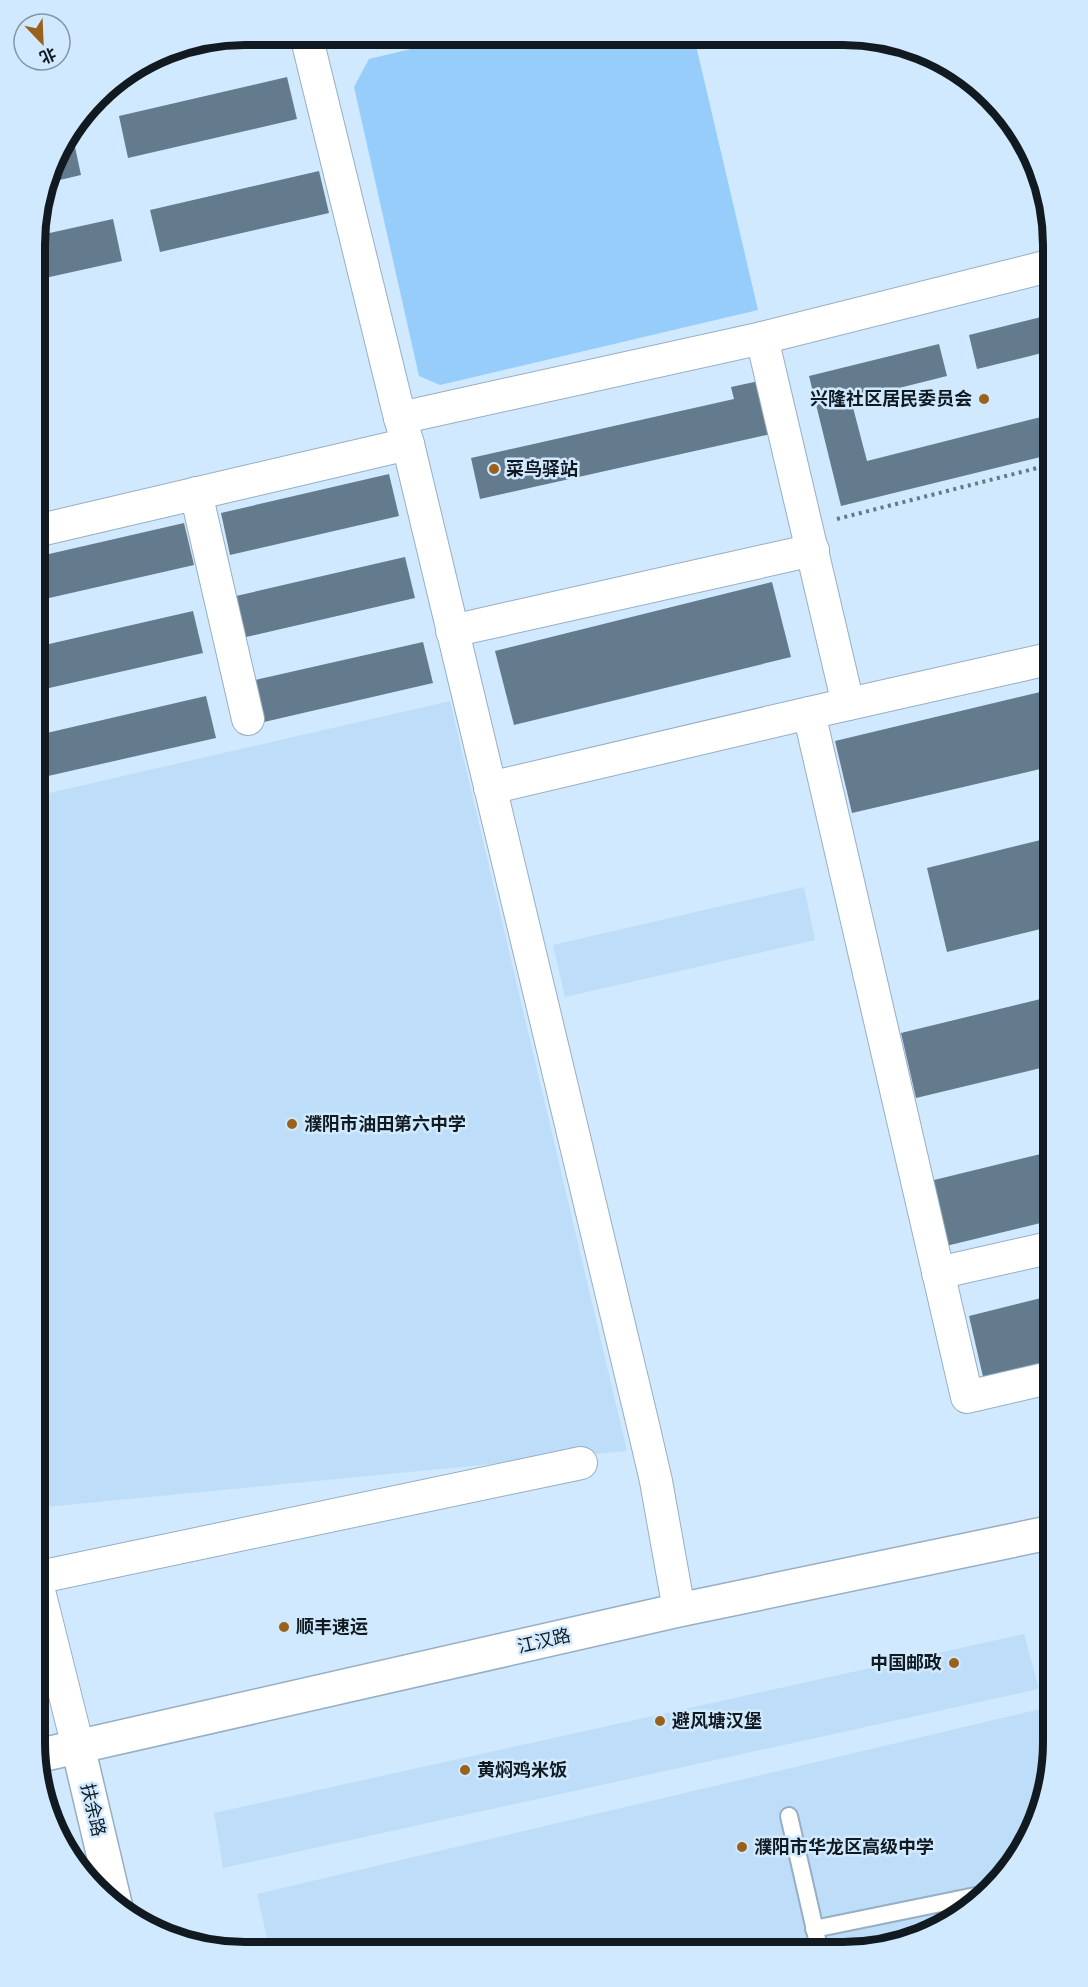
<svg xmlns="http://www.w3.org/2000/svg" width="1088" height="1987" font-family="Poppins,'Noto Sans SC',sans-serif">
  <rect width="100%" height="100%" fill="#d0e9fe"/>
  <g fill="#beddf8">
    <polygon points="450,701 627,1451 35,1508 36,796"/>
    <polygon points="804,887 815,940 565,997 553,945"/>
    <polygon points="1024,1634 1039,1689 223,1868 214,1813"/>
    <polygon points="1053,1706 1053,1756 1038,1822 1010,1871 960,1917 911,1941 843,1952 270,1951 257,1894"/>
  </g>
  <polygon fill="#96cdfb" points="466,36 694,37 758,310 440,385 419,376 354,87 369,59"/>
  <g fill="#647a8d">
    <polygon points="287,77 297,119 128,158 119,116"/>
    <polygon points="72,133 81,175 47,183 56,151"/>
    <polygon points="319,171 329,213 160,252 150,210"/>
    <polygon points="113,219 122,261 36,280 36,236"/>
    <polygon points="1053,314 1053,396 1042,353 977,369 969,335"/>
    <polygon points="939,344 947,376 851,400 867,461 1053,414 1053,454 841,506 809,376"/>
    <polygon points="759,381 771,434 480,499 471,458 734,399 731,387"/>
    <polygon points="389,474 399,516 230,555 221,513"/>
    <polygon points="184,523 194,565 36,601 36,557"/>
    <polygon points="405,557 415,598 246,637 236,596"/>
    <polygon points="772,582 791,657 514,725 495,651"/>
    <polygon points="1053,587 1053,626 1044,590"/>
    <polygon points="193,611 203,653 36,691 36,647"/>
    <polygon points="423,642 433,683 264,722 255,680"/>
    <polygon points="1053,689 1053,766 852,813 835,741"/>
    <polygon points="206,696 216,738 48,776 38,735"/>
    <polygon points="1053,837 1053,926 947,952 927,868"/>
    <polygon points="1053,996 1053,1065 916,1098 901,1033"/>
    <polygon points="1053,1151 1053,1220 946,1246 930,1181"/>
    <polygon points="1053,1295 1053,1364 984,1381 969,1316"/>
  </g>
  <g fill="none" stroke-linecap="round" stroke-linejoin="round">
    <g stroke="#97aec3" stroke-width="20">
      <g id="service">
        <polyline points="789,1816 820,1952"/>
        <polyline points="814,1929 985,1894"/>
      </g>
    </g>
    <g stroke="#97aec3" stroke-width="34">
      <g id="minor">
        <polyline points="306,35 400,418 408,444 643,1425 656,1481 679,1610"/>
        <polyline points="762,338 848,704"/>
        <polyline points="400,418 762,338 1053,265"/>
        <polyline points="196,493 248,719"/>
        <polyline points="36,531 408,444"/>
        <polyline points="452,631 813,550"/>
        <polyline points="809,713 967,1397 1053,1377"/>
        <polyline points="490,788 809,713 1053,658"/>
        <polyline points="938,1273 1053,1247"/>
        <polyline points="35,1575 78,1747"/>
        <polyline points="35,1578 581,1463"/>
      </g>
    </g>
    <g stroke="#97aec3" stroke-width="36">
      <g id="tertiary">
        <polyline points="78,1747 116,1908"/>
        <polyline points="37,1756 679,1610 1053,1532"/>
      </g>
    </g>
    <polyline stroke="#677785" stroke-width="4" stroke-dasharray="3 4.5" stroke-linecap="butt" points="837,519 1053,464"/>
    <use href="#service" stroke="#fff" stroke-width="16"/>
    <use href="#minor" stroke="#fff" stroke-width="32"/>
    <use href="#tertiary" stroke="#fff" stroke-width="33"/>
  </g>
  <g fill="#99611c" stroke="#d0e9fe" stroke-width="2">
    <circle cx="984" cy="399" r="6"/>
    <circle cx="494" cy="469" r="6"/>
    <circle cx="292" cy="1124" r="6"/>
    <circle cx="284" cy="1627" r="6"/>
    <circle cx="954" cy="1663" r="6"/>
    <circle cx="660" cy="1721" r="6"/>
    <circle cx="465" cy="1770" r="6"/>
    <circle cx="742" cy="1847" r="6"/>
  </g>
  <g text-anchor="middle" stroke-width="5" stroke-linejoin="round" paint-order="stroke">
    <g font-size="18" font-weight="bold" fill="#111a21" stroke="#d0e9fe" text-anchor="start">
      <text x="972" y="405" text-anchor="end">兴隆社区居民委员会</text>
      <text x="506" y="475">菜鸟驿站</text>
      <text x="304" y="1130">濮阳市油田第六中学</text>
      <text x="296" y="1633">顺丰速运</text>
      <text x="942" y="1669" text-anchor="end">中国邮政</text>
      <text x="672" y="1727">避风塘汉堡</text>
      <text x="477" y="1776">黄焖鸡米饭</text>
      <text x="754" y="1853">濮阳市华龙区高级中学</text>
    </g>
    <g font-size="18" fill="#111a21" stroke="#d0e9fe">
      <text transform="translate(544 1641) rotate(-13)" y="6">江汉路</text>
      <text transform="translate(93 1810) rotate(77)" y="6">扶余路</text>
    </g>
  </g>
  <path d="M0 0H1088V1987H0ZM245 45H843A200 200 0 0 1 1043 245V1742A200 200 0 0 1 843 1942H245A200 200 0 0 1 45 1742V245A200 200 0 0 1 245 45Z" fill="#d0e9fe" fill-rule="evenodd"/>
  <path fill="none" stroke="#111a21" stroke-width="8" d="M245 45H843A200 200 0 0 1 1043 245V1742A200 200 0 0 1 843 1942H245A200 200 0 0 1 45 1742V245A200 200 0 0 1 245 45Z"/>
  <g transform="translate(42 42) rotate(157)"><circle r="28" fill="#d0e9fe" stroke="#8496a6" stroke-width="1.5"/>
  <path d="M0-4.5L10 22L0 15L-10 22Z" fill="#99611c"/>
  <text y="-9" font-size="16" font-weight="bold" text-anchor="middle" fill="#111a21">北</text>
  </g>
</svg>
